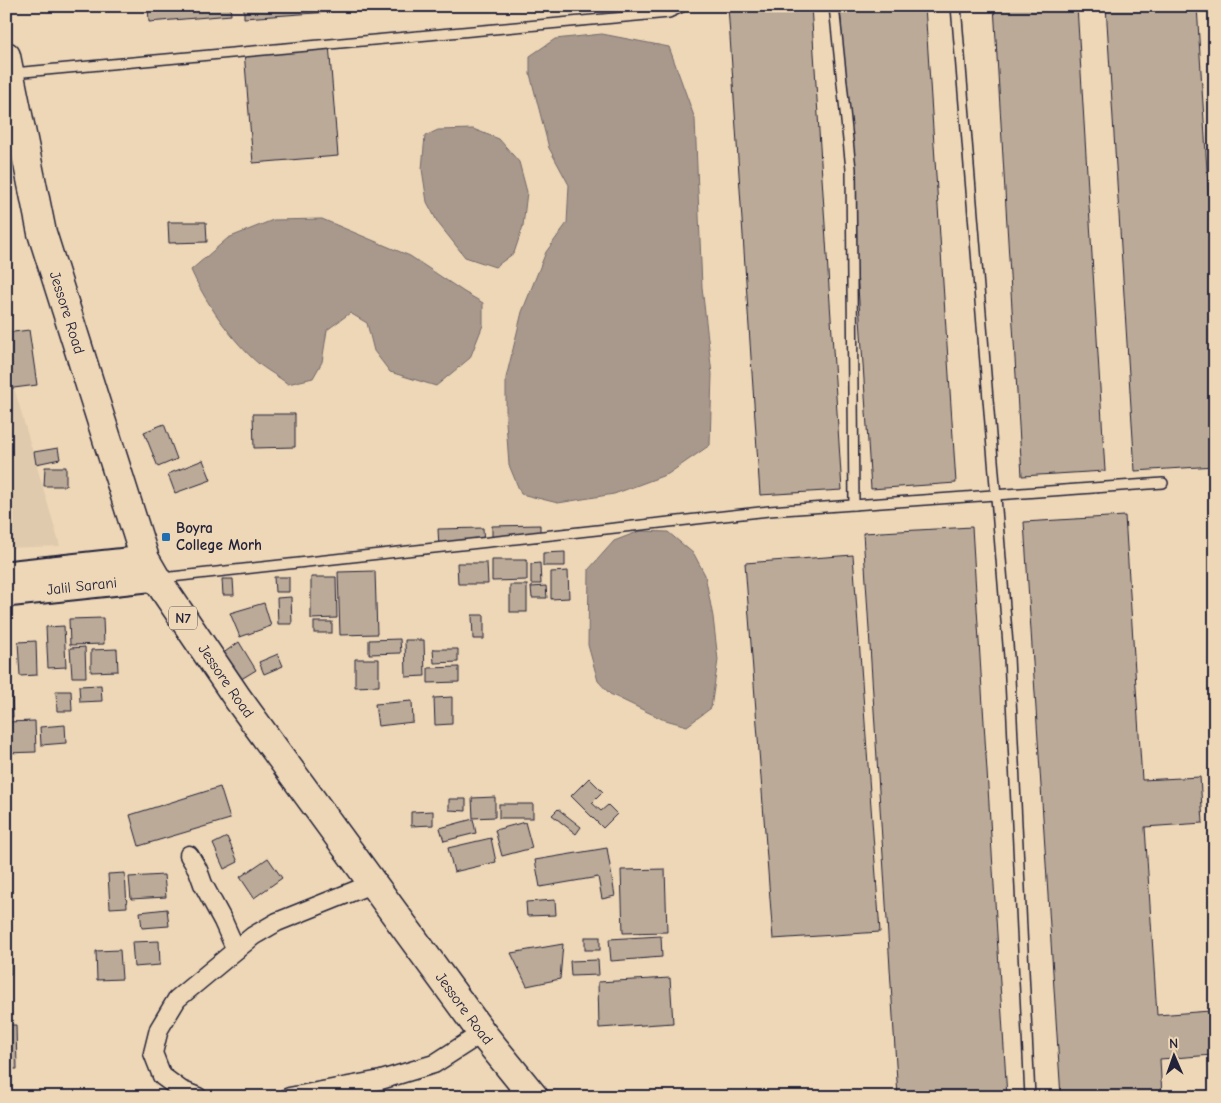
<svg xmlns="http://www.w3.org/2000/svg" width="1221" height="1103" font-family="'Comic Neue',sans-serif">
  <rect width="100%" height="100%" fill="#eed7b6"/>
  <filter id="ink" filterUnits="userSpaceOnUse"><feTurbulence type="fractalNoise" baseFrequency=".02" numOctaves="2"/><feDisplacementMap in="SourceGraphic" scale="10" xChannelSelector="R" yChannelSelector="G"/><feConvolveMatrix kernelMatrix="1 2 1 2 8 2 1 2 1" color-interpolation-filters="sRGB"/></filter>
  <g filter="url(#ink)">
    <polygon fill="#dfcaad" points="6,360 60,546 6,548"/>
    <g fill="#a8998c" stroke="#72696c">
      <polygon points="602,34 669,47 695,119 702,287 712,374 710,445 668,474 614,494 558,503 521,494 509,465 506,422 506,378 522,312 546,252 567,223 569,185 549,148 530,74 530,56 555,39"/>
      <polygon points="473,129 499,139 519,162 527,192 523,226 514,253 495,267 465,257 438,223 427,202 422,169 425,136 438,130"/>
      <path d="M322 219 410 256 464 292 483 303V325L470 358 436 386 390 372 374 351 367 323 350 313 327 330 322 362 313 378 288 384C279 377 268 371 259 364 232 341 205 302 191 270L228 238 273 220Z"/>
      <polygon points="640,531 668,532 694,554 705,575 713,617 718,660 711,708 687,726 662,719 610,694 598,681 588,645 589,569 614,541"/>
    </g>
    <g fill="#bbaa97" stroke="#22223b">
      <polygon points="148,6 230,6 231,15 149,22"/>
      <polygon points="244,6 328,6 329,12 244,18"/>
      <polygon points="728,6 811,6 842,490 760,495"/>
      <polygon points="840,6 925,6 956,483 871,489"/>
      <polygon points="994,6 1077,6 1105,471 1022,476"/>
      <polygon points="1106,6 1197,6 1215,301 1215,466 1135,471"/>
      <polygon points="329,44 338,156 253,163 244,51"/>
      <polygon points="168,222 206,222 207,242 169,243"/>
      <polygon points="6,247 10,271 6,271"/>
      <polygon points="29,330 37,385 6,389 6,333"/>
      <polygon points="253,414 295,414 295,447 254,448"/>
      <polygon points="164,424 177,459 158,467 144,432"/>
      <polygon points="58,448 60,459 36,464 34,452"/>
      <polygon points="203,460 211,480 175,493 168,474"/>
      <polygon points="45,467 66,467 66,486 44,486"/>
      <polygon points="1125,516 1142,780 1200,777 1203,823 1145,827 1157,1015 1210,1011 1213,1055 1160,1059 1162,1097 1061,1097 1024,522"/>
      <polygon points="540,525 540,542 492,543 492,526"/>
      <polygon points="972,527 1007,1097 898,1097 863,533"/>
      <polygon points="483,528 484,547 439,547 438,529"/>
      <polygon points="565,552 565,566 543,566 543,553"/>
      <polygon points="853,555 880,932 773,939 745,563"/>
      <polygon points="492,560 527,560 527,580 492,581"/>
      <polygon points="457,563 487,563 488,584 458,584"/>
      <polygon points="540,563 541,584 531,584 531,564"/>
      <polygon points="375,571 377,634 340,635 338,572"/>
      <polygon points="568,571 569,598 551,599 551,572"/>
      <polygon points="274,577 289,577 289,592 275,592"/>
      <polygon points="311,577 336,577 337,618 311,619"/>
      <polygon points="222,579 233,579 234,595 223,595"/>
      <rect x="510" y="585" width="17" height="27"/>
      <polygon points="546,586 547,598 532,598 531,587"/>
      <polygon points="291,597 292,624 278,624 277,598"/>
      <polygon points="264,603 271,626 240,637 230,613"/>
      <polygon points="472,615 484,615 484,639 473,639"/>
      <polygon points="103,618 104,644 70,645 69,619"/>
      <rect x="314" y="622" width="18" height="11"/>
      <polygon points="64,626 66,667 48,668 46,627"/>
      <polygon points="400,639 401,653 369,654 369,640"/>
      <polygon points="405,640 424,640 425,676 406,677"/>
      <polygon points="36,641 37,675 20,676 18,642"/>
      <polygon points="239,642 256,670 238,681 222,654"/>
      <polygon points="85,647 86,677 72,677 70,648"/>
      <polygon points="117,649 118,671 91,672 91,650"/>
      <polygon points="433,649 458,649 458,662 434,663"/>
      <polygon points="278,654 283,666 264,674 259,662"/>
      <polygon points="6,659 10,659 13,717 6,717"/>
      <polygon points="355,659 379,659 379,686 355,687"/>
      <polygon points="459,667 459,682 428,683 428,668"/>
      <polygon points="101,685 102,701 80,702 79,686"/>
      <polygon points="56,691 71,691 72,711 57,711"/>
      <polygon points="452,697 452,724 435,725 434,698"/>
      <polygon points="412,701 413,722 378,726 375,704"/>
      <polygon points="35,721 36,752 6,753 6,722"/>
      <polygon points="65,725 66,743 41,745 40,727"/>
      <polygon points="589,778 603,792 592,803 601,811 608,805 617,814 603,828 571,796"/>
      <polygon points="220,787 230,819 139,846 130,815"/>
      <polygon points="495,797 495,817 473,818 472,798"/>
      <polygon points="449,799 466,799 466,811 449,810"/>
      <rect x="499" y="804" width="34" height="14"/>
      <polygon points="558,809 581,827 576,834 552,815"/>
      <polygon points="433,811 433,825 411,826 411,812"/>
      <polygon points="473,819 476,833 444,841 440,828"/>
      <polygon points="525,822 532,848 502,856 495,830"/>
      <polygon points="227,837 238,862 224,869 213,844"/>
      <polygon points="491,838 496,862 454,872 448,848"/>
      <polygon points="607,848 615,896 602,899 598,877 540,887 535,860"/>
      <polygon points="268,858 282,878 254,898 240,877"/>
      <polygon points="665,869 667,932 623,933 621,870"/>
      <polygon points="125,873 127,907 110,908 108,874"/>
      <polygon points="164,875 166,897 131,899 129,877"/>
      <polygon points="555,900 556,915 527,916 526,902"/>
      <polygon points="167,909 169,926 142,928 140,912"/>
      <polygon points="6,934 10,934 11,974 6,974"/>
      <polygon points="661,936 662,957 611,961 609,939"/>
      <rect x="585" y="937" width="15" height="13"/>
      <polygon points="159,941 160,965 134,967 132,942"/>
      <polygon points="563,944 560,979 527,986 511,953"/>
      <polygon points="120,950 122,979 97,980 96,951"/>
      <polygon points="598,960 599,975 571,976 570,961"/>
      <polygon points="670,978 673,1023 599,1028 598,982"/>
      <polygon points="6,1025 16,1025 17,1069 6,1069"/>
    </g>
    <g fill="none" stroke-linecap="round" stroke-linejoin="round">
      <g stroke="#22223b" stroke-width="12">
        <g id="service">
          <polyline points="834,6 851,169 854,505"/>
          <polyline points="956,6 1009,657 1030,1097"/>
          <polyline points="13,73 669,13 684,6"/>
          <polyline points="162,578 769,511 1163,483"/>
        </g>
      </g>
      <g stroke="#22223b" stroke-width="21">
        <g id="minor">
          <polyline points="189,855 198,870 203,884 223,921 236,950"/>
          <polyline points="198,1097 181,1090 162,1076 153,1053 159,1029 177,999 253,936 277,922 374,883"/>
          <polyline points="289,1097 381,1080 434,1064 482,1033"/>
        </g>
      </g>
      <g stroke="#22223b" stroke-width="29">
        <g id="secondary">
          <polyline points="6,574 145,559"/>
          <path id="s1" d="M6 594 156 578"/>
        </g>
      </g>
      <g stroke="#22223b" stroke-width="31">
        <g id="trunk">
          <path id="s2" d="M6 56 42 233 145 559 156 578 238 699 482 1033 534 1097"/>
        </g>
      </g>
      <use href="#service" stroke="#eed7b6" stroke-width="9"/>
      <use href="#minor" stroke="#eed7b6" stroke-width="18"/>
      <use href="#secondary" stroke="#eed7b6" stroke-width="25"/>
      <use href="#trunk" stroke="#eed7b6" stroke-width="28"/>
    </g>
  </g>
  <rect fill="#1f6fb2" stroke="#eed7b6" stroke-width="2" x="161" y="532" width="10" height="10" rx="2.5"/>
  <g text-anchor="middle" stroke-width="4" stroke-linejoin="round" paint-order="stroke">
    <rect fill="#eed7b6" stroke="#5f5860" stroke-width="1" x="169" y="606.5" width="28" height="23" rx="4"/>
    <g font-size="14" font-weight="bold" fill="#22223b">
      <text x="183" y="623">N7</text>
    </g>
    <g font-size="15" fill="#22223b" stroke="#eed7b6">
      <text dy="5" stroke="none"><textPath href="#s2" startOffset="264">Jessore Road</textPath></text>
      <text dy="5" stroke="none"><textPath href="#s1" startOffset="76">Jalil Sarani</textPath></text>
      <text dy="5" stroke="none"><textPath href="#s2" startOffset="669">Jessore Road</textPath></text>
      <text dy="5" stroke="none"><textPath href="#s2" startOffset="1074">Jessore Road</textPath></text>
    </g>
    <g font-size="15" font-weight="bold" fill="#22223b" stroke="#eed7b6" text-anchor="start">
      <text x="176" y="533">Boyra<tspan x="176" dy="17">College Morh</tspan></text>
    </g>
  </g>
  <rect width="1221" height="1103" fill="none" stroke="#eed7b6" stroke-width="25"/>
  <rect x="12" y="12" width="1196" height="1078" fill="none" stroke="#22223b" stroke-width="2" filter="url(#ink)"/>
  <g transform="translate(1174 1056) rotate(358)" stroke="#eed7b6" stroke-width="4" paint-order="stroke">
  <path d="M0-4L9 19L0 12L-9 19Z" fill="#22223b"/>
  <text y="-8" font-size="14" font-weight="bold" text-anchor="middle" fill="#22223b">N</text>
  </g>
</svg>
